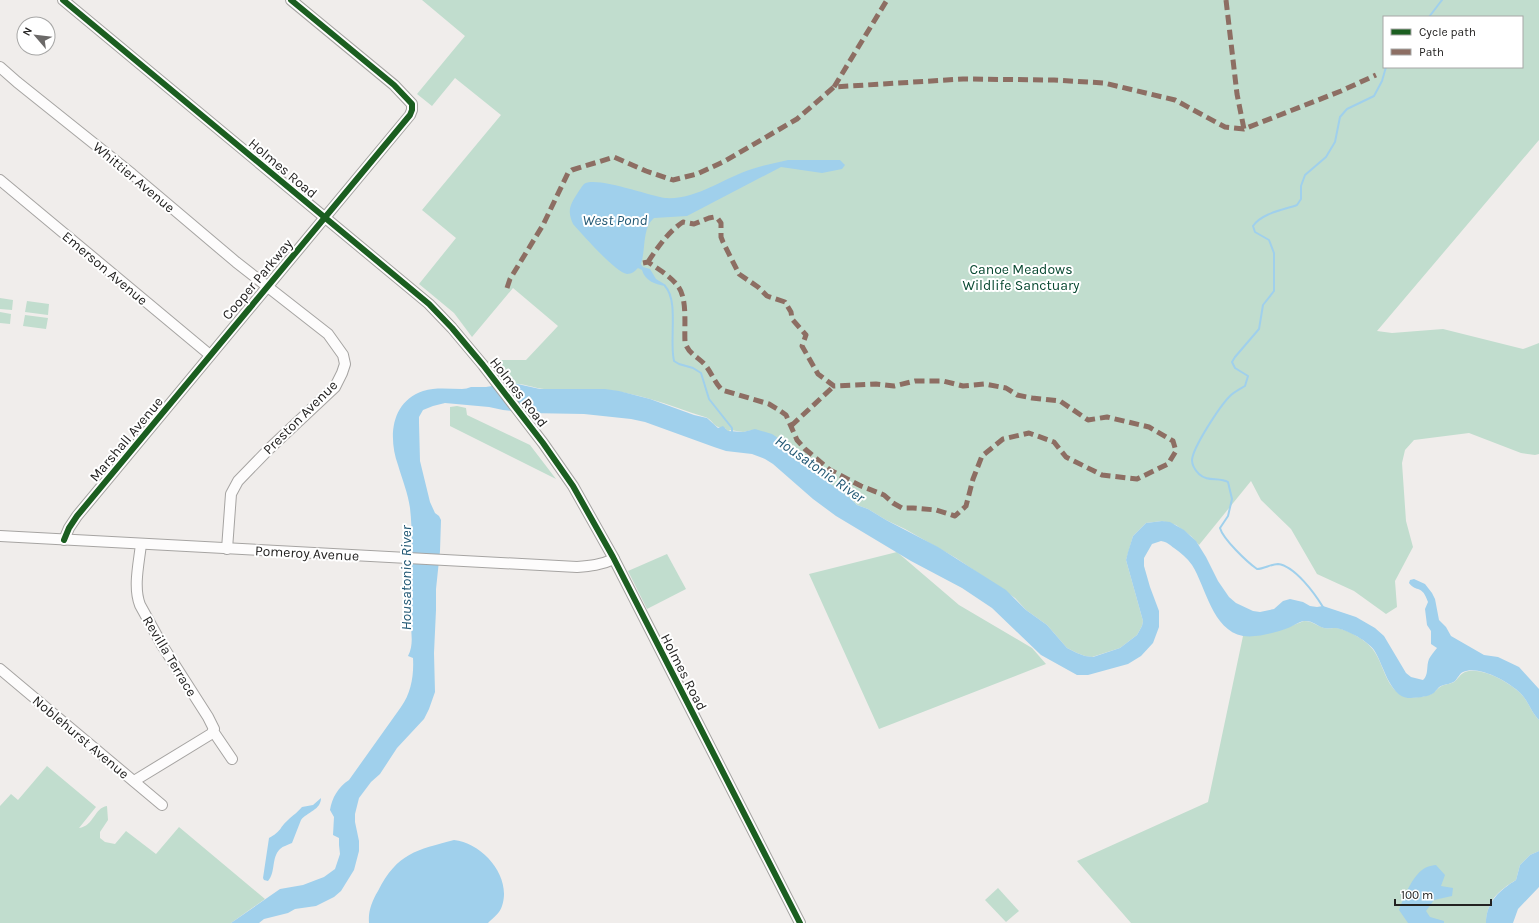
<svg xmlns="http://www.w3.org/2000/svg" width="1539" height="923" font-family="Karla,sans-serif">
  <rect width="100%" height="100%" fill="#f0edeb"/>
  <g fill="#c1ddce" fill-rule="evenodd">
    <path d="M422 0H1539V140L1377 331 1392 333 1443 329 1523 349 1539 343V454L1535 455 1521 453 1469 433 1414 440 1405 450 1402 463 1406 521 1413 547 1395 581 1397 607 1386 614 1354 591 1317 574 1291 529 1261 500 1251 481 1199 545 1191 536 1176 525 1162 521 1146 523 1133 536 1126 560 1143 621 1142 626 1137 635 1120 648 1092 657 1085 656 1077 653 1067 648 1047 625 1026 610 1015 598 956 558 905 529 886 520 868 509 857 505 848 496 802 464 785 443 752 430 743 432 730 430 728 432 725 428C712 428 714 420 705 417 687 412 669 404 650 399 636 395 620 391 605 390 585 388 565 391 544 389 532 388 521 382 508 384L491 360H526L558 326 513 288 472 337 454 313 419 284 456 238 422 210 501 115 455 78 432 106 417 94 465 36ZM1384 17H1522V67H1384Z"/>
    <polygon points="0,298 13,300 12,310 0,309"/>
    <polygon points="27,301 49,304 48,315 25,312"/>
    <polygon points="0,312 11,314 10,324 0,323"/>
    <polygon points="25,315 48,318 46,329 23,326"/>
    <polygon points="457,406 466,408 467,415 530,445 556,479 450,426 450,407"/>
    <polygon points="897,552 959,605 1032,648 1046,664 879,729 809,574"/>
    <polygon points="667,554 686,589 647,609 628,571"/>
    <path d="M1304 621C1313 621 1315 625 1324 628 1328 629 1331 628 1336 628 1347 629 1368 641 1374 651 1384 665 1386 689 1404 696 1412 699 1426 697 1433 693 1436 691 1437 689 1440 687 1444 684 1450 684 1454 682 1458 679 1460 674 1465 672 1480 666 1507 681 1518 691 1528 699 1530 711 1539 720V851L1530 855 1520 865 1516 880C1498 891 1487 900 1486 923H1131L1077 861 1208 802 1243 636C1265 636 1284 629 1304 621Z"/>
    <path d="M47 766 96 807 79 828C94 826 94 808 107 806L108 820 100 832V838L105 842 115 844 126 831 156 854 179 827 265 899 231 923H0V806L11 794 18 800Z"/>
    <polygon points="998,888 1019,911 1006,922 985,900"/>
  </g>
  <g fill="#a0d0ec">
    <path d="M788 160H840L845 165 842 169 822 173 781 167 687 216 654 218C642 228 646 249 641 264L643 267 650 269 656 279 666 285 665 286C655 284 645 281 642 270L638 268C635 271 632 274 627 274 615 272 583 235 573 224 567 211 570 205 577 194 579 191 582 186 584 184 596 176 649 196 665 198 697 200 723 178 752 169 763 165 776 163 788 160Z"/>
    <path d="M513 383 540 389H605L619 391 650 399 694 415 707 418 718 428 723 426 728 431 743 432 755 429 772 434 781 440 802 464 848 496 857 505 868 509 886 520 938 547 1006 590 1026 610 1047 625 1067 648 1077 653 1085 656 1093 657 1120 648 1137 635 1142 626 1143 621 1126 560 1128 552 1133 536 1146 523 1162 521 1170 522 1184 530 1196 541 1206 557 1218 581 1229 597 1236 603 1253 611 1260 612 1274 609 1283 601 1290 599 1303 602 1310 606 1317 607 1323 606 1356 617 1375 628 1384 636 1406 673 1411 677 1423 680C1429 675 1426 666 1429 659 1431 655 1434 652 1437 648L1431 644V631L1427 625 1425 609 1428 602C1422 584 1417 593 1409 583L1410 580 1414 579 1425 584 1432 593 1435 599 1439 620 1446 627 1451 636 1484 655 1498 657 1519 667 1539 689V720C1530 711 1528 699 1518 691 1507 681 1478 665 1463 672 1459 674 1458 678 1455 681 1451 684 1446 684 1441 686 1437 688 1436 692 1432 694 1427 697 1415 698 1408 698 1389 696 1383 663 1374 650 1372 647 1367 643 1363 640 1357 636 1344 629 1336 628 1331 628 1328 629 1324 628 1317 626 1312 620 1304 621 1298 622 1293 626 1288 628 1275 633 1256 638 1243 636 1212 630 1206 587 1192 565 1187 558 1181 553 1174 548 1170 545 1167 542 1161 541L1152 544 1144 558V566L1150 587 1159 611V627L1153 643 1141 656 1128 664 1088 675H1077L1041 655 992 608 962 588 911 561 836 516 813 499 773 464 765 459 752 454 726 451 714 447 645 422 631 419 584 414 528 413 503 410 489 407 445 403 433 406 423 410 419 417V423L420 461 430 502 435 513 439 516 441 520 440 551 436 589V610L434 653 435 692 429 709 424 719 397 748 380 774 371 782 359 798 355 814V822L359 841V851L354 870 341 891 334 897 316 906 295 909 288 913 264 919 259 923H231L280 889 303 885 316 880 324 877 335 869 340 854 339 845V838L333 835 334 817 330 810C332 798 338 787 349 780L401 707C411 693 414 676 413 658L408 656C415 643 410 628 410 614 410 579 414 543 410 508 408 493 402 479 398 465 388 437 391 402 423 391 436 387 449 389 462 389 465 389 468 388 471 387 476 387 481 387 486 387 495 386 504 384 513 383Z"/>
    <path d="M321 798C321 810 307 812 301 820L292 843C288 845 283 846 280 849 271 858 276 872 268 881L264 880 263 878 269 838C282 831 279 828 288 820 293 815 297 813 302 807L313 805Z"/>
    <path d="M454 840C483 843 512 877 502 906 500 913 493 918 488 923H369C368 911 372 901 378 891 397 853 417 850 454 840Z"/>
    <path d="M1539 851V887L1518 909 1513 923H1486C1486 902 1500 890 1516 880L1520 865 1530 855Z"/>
    <path d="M1436 865 1445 875 1441 886 1453 888 1452 896 1434 900 1426 911 1430 917 1444 921V923H1408L1399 910C1404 897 1413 873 1427 867 1430 866 1433 865 1436 865Z"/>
  </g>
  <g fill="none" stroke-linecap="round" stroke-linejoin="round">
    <g stroke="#a0d0ec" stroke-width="2">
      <polyline points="1429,17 1442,0"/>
      <path d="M665 286C679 301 669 341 674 361L679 364 693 368 701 373 709 399 732 428V433"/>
      <path d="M1323 607C1315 594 1295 566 1278 564 1271 564 1264 569 1257 569 1247 562 1223 539 1220 528L1228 516 1232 499 1228 482C1219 477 1207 482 1199 474 1196 471 1192 465 1192 460 1193 447 1220 406 1230 396 1234 392 1240 389 1245 386L1248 376 1235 368 1232 362 1235 357 1259 329 1263 305 1274 291V253L1269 240 1255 232 1253 226C1262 213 1283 210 1297 205L1301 199V186L1305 175 1326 157 1335 142 1340 117 1347 109 1374 96 1382 81 1386 67"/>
    </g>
    <g stroke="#a6a4a2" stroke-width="12">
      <g id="minor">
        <polyline points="63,0 429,304 452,328 483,365 543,443 573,486 613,557 800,923"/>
        <polyline points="0,67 17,82 132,174 236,262 328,334 343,355 345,364 342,373 335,387 270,448 238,481 231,494 227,549"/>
        <polyline points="0,180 210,355"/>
        <path d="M0 536 577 567C590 566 601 565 614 559"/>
        <polyline points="64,540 69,528 77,516 410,115 412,110 412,104 394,85 291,0"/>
        <path d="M141 544C139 563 133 587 140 605L162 645 208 717 214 729 213 731 232 759"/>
        <polyline points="0,669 162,805"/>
        <polyline points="134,781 211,734 213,731"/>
      </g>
    </g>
    <use href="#minor" stroke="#fdfcfc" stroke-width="10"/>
    <g stroke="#8d6e63" stroke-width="5" stroke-dasharray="10 5" stroke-linecap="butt">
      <polyline points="1226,0 1237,94 1244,129"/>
      <polyline points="834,87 887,0"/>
      <path d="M643 263 648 262C658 269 669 275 677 285 688 297 684 326 685 342 688 354 699 357 706 366 712 374 715 383 722 390L769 404 779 410 786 415 797 440 805 449 830 470 861 486 884 495 893 503 902 508H913L936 510 955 516 966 506 973 479 982 456 1003 439 1029 433 1054 442 1066 457 1102 475 1137 479 1168 464 1176 451 1173 441 1149 427 1107 417 1088 420 1060 401 1032 398 1017 395 1006 388 985 384 963 386 943 381H915L894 386 876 384 834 386 818 374 802 346 806 335 792 319 791 312 785 302 767 296 758 287 739 274 723 242 721 237V223L718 219 714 217 709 218 694 224 683 222C669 231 657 248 648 262"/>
      <polyline points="507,288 510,279 543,225 568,173 572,170 614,157 646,171 673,180 697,174 725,161 797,119 834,87 963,79 1054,80 1104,83 1175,100 1225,127 1244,129 1341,91 1376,75"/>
      <polyline points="791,426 834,386"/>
    </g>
    <g stroke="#fff" stroke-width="8">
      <g id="cycleway">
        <polyline points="63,0 429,304 452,328 483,365 543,443 573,486 613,557 800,923"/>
        <polyline points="64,540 69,528 77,516 410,115 412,110 412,104 394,85 291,0"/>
      </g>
    </g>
    <use href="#cycleway" stroke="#1b5e20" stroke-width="6"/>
  </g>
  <g text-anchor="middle" stroke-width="4" stroke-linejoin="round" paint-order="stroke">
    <g font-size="14" fill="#232221" stroke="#fff">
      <text transform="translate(283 168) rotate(40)" y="5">Holmes Road</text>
      <text transform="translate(134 177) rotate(40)" y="5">Whittier Avenue</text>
      <text transform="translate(105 268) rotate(40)" y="5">Emerson Avenue</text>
      <text transform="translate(257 279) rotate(-50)" y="5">Cooper Parkway</text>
      <text transform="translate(519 392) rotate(52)" y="5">Holmes Road</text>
      <text transform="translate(300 417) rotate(-45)" y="5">Preston Avenue</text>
      <text transform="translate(126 439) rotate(-50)" y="5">Marshall Avenue</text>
      <text transform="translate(307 553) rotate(3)" y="5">Pomeroy Avenue</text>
      <text transform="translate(170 656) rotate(59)" y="5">Revilla Terrace</text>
      <text transform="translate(684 672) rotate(63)" y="5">Holmes Road</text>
      <text transform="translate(81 737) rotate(40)" y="5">Noblehurst Avenue</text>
    </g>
    <g font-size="14" fill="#084831" stroke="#fff">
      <text x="1021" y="274">Canoe Meadows<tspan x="1021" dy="16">Wildlife Sanctuary</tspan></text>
    </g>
    <g font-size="15" font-style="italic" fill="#235975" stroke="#fff">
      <text x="615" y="225">West Pond</text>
      <text transform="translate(820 469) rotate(35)" y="5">Housatonic River</text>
      <text transform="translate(406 578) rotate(-90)" y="5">Housatonic River</text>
    </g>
  </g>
  <rect x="1383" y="16" width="140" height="52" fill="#ffffff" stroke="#a7a7a6"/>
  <rect x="1391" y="29" width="20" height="6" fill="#1b5e20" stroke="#a7a7a6"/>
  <text x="1419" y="36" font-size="12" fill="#232221">Cycle path</text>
  <rect x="1391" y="49" width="20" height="6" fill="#8d6e63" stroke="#a7a7a6"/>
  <text x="1419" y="56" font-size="12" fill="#232221">Path</text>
  <g transform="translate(36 36) rotate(298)"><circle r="19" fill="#ffffff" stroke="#a7a7a6"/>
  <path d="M0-3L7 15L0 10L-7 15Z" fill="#6b6968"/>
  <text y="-6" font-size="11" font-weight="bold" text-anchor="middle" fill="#232221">N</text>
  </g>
  <path d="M1395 899v6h96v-6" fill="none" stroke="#232221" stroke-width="2"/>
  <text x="1401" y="899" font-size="12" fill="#232221" stroke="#ffffff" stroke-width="3" paint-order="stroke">100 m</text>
</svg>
